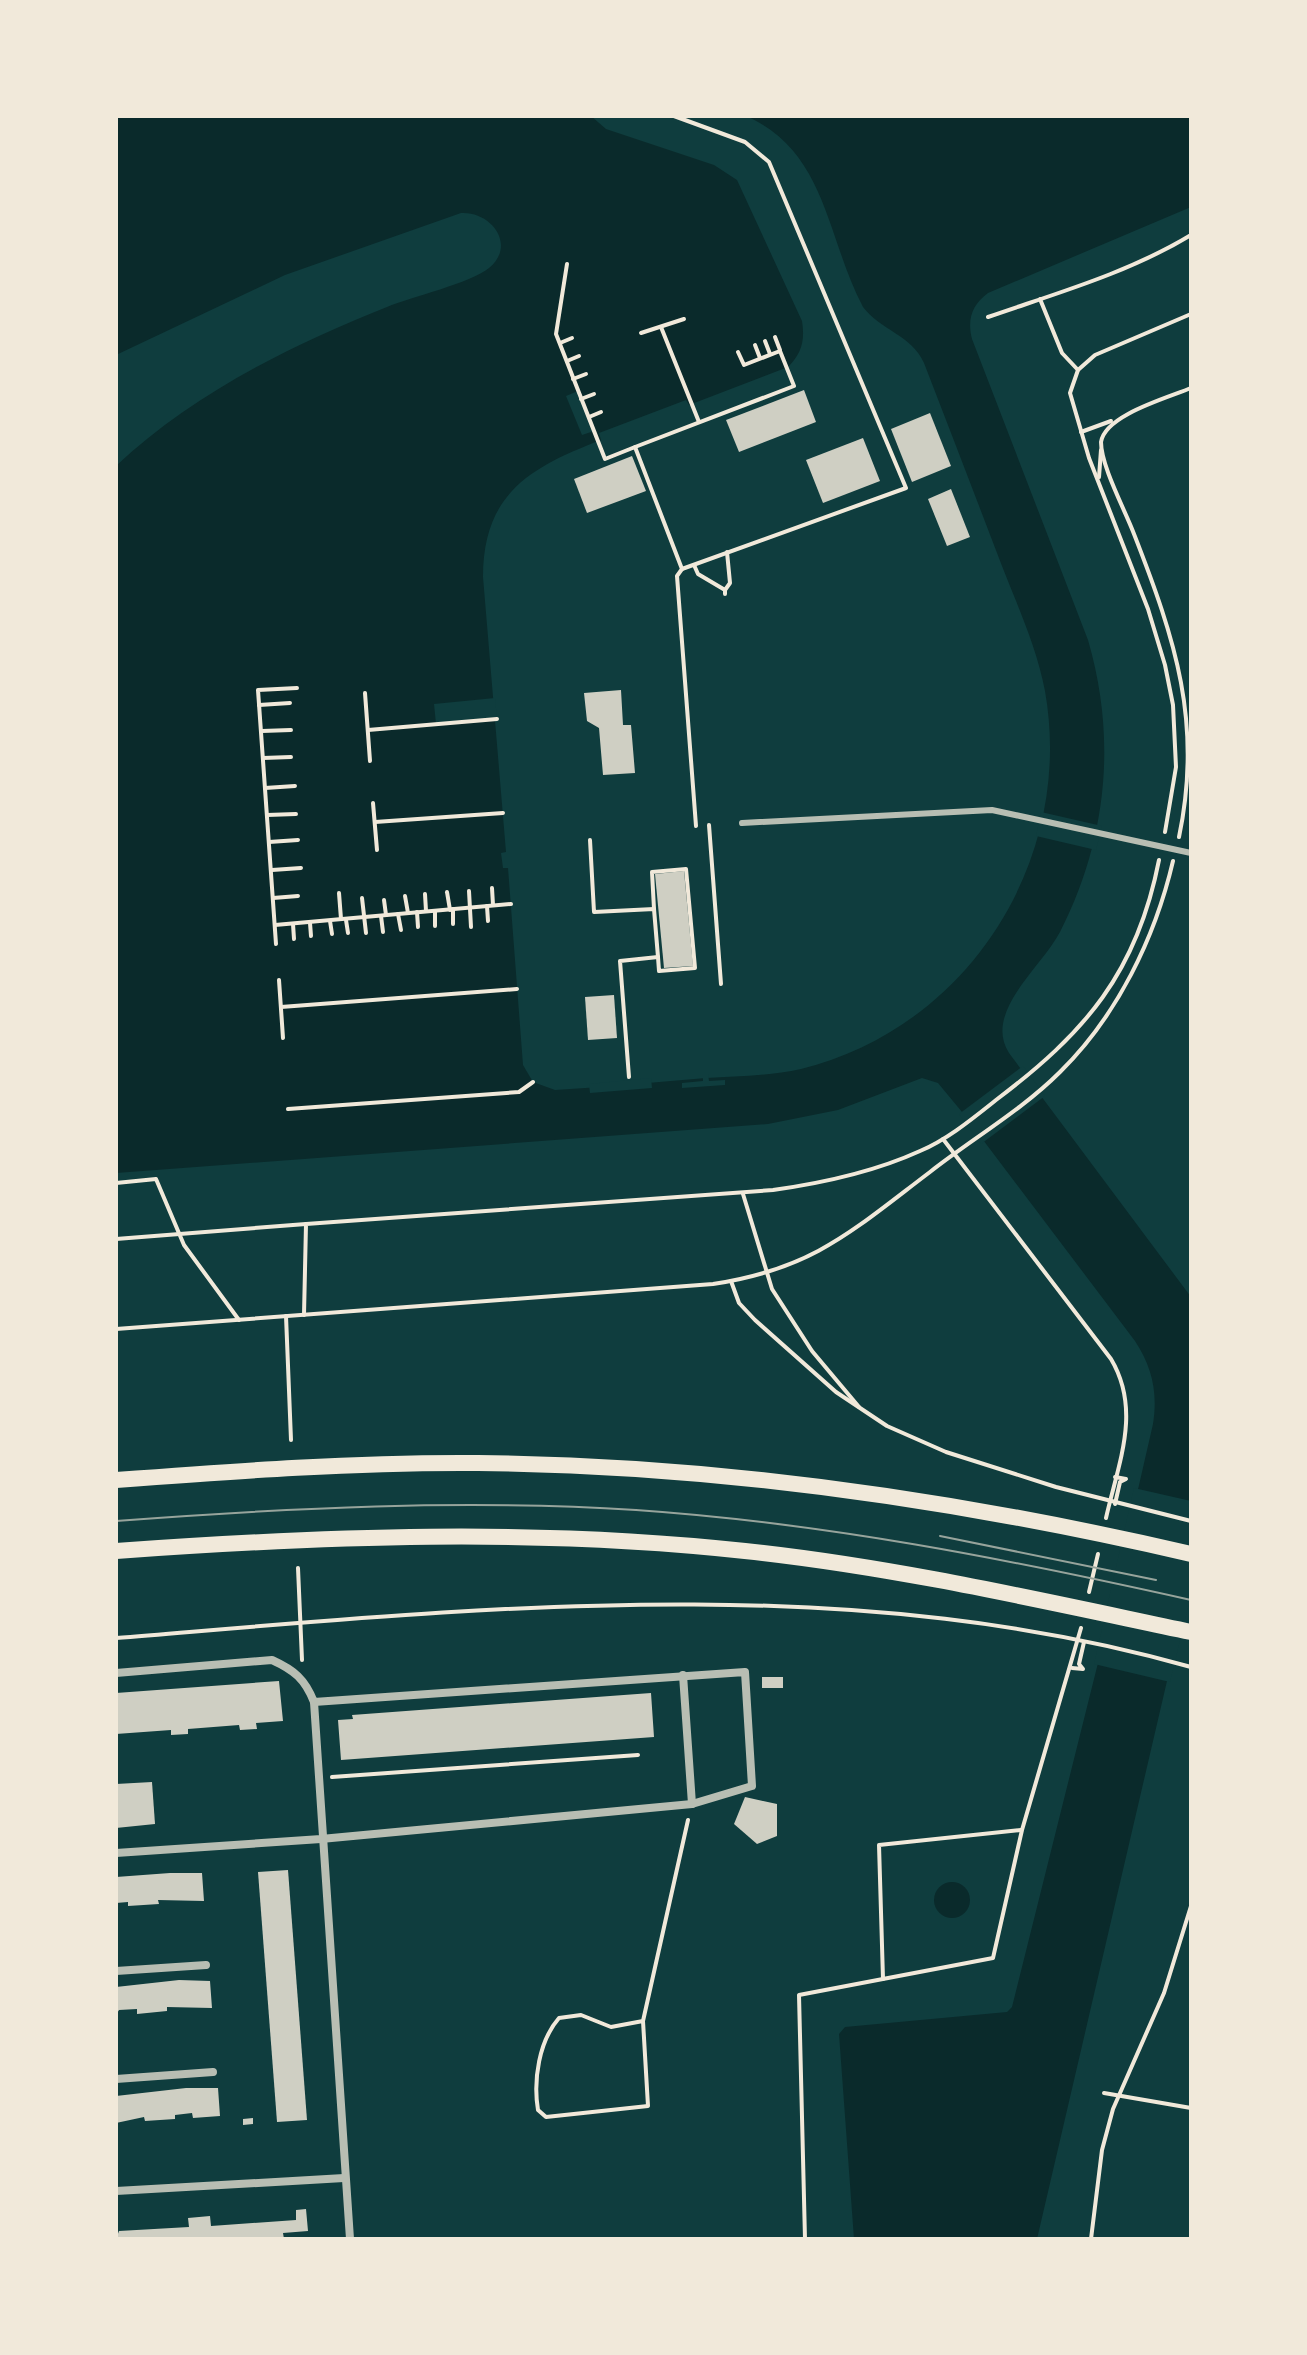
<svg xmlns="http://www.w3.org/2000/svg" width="1307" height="2355" font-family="Arial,sans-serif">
  <rect width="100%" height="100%" fill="#0f3d3e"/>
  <g fill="#0a2a2b">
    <path d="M116 116H591L606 129 714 165 737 180 802 321C805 340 802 353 788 367L689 405 686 400 599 433 601 440C531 467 483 493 483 577L506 852 501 853 503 868H508L523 1065 533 1082 555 1090C605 1087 655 1082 706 1078 736 1076 769 1076 801 1069 968 1028 1075 860 1045 691 1037 648 1018 607 1002 566 976 498 950 430 924 363 912 335 880 330 863 307 826 237 827 152 746 116H1191V207L988 293C972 305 967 319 972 339L1088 640C1117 739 1107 840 1060 932 1041 968 983 1012 1009 1053L1191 1297V1578L1037 2239H854L839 2034 845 2027 1007 2012 1012 2007 1101 1651 1153 1424C1158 1392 1152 1367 1135 1341L962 1112 938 1083 922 1078 838 1110 768 1124 116 1173V466C191 395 291 345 387 307 411 297 471 283 489 268 517 245 491 211 461 213L285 275 116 355Z"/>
    <circle cx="952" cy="1900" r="18"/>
  </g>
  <g fill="#0f3d3e">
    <polygon points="578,391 594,431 582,435 566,396"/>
    <polygon points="495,698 497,719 436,724 434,704"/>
    <polygon points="1041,812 1102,826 1096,850 1036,836"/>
    <polygon points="1023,1066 1045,1096 981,1144 959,1114"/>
    <polygon points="703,1074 708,1074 709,1081 725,1080 725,1085 682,1088 682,1083 703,1081"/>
    <polygon points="651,1078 652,1088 590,1093 589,1084"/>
    <polygon points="1134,1488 1191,1501 1191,1595 1170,1682 1094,1664"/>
  </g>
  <g fill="#cfcfc3">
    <polygon points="804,390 816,422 739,452 726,420"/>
    <polygon points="930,413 951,466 912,482 891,429"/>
    <polygon points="863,438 880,481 823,503 806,460"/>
    <polygon points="632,456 646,491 587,513 574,479"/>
    <polygon points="951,489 970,537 947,546 928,499"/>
    <polygon points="621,690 623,725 631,725 635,773 603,775 599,728 587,721 584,693"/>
    <polygon points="684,871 693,966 664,968 655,874"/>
    <polygon points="614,995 617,1038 588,1040 585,997"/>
    <rect x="762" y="1677" width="21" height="11"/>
    <polygon points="279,1681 283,1721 256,1723 257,1729 240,1730 239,1725 188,1729 188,1734 171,1735 171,1730 116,1734 116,1693"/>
    <polygon points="651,1693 654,1737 341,1760 338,1720 353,1719 352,1715"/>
    <polygon points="152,1782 155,1824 116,1828 116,1784"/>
    <polygon points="745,1797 777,1804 777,1836 757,1844 734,1824"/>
    <polygon points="288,1870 307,2120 277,2122 258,1872"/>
    <polygon points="170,1873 202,1873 204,1901 158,1900 159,1904 128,1906 128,1902 116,1903 116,1877"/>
    <polygon points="179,1980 210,1981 212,2008 167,2007 167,2011 137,2014 137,2009 119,2010 116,2015 116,1987"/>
    <polygon points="186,2088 218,2088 220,2116 193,2118 192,2113 175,2115 175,2119 145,2121 144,2117 116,2123 116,2096"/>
    <polygon points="253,2118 253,2124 243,2125 243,2119"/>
    <polygon points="306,2209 308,2231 283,2233 284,2239 116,2239 119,2231 189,2227 188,2218 210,2216 211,2226 296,2220 296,2210"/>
  </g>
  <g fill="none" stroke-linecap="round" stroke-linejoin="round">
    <g stroke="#f1e9da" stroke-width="4">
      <polyline points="674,116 745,142 769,162 906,488 682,569"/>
      <polyline points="567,264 556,334 605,459 635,447 682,569 677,576 696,826"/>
      <polyline points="1040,299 1062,353 1078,370"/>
      <path d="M988 317C1057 293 1128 273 1191 235"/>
      <polyline points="661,327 699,422"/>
      <polyline points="641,333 684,319"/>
      <polyline points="775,337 780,350"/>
      <polyline points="765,341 770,354"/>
      <polyline points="560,343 572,338"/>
      <polyline points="755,345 760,358"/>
      <polyline points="567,361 579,356"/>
      <polyline points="573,379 586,374"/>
      <polyline points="581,399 594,394"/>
      <polyline points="589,417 601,412"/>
      <polyline points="1081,432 1111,421"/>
      <polyline points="635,447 794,386 780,351 744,365 738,352"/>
      <polyline points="1099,477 1101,450"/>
      <polyline points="694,565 698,574 725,590 725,594"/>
      <polyline points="725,590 730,583 727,552"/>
      <polyline points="365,693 370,761"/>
      <polyline points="259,705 290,703"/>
      <polyline points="368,730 497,719"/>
      <polyline points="262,731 291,730"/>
      <polyline points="263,758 291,757"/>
      <polyline points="265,788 295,786"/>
      <polyline points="373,803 377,850"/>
      <polyline points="267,815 296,814"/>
      <polyline points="375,822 503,813"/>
      <polyline points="709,825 721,984"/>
      <polyline points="1165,832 1176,767 1173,705 1165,665 1148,609 1089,458 1070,393 1078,370 1095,355 1191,314"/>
      <path d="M1179 837C1203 723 1175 639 1134 534 1125 510 1101 466 1101 442 1105 415 1167 398 1191 388"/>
      <polyline points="590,840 594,912 654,909 658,957 620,961 629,1077"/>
      <polyline points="269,842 298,840"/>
      <polyline points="272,870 301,868"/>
      <polyline points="492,888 493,905"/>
      <polyline points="469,891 471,927"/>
      <polyline points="447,892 450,910"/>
      <polyline points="339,893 341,919"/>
      <polyline points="425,894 426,911"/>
      <polyline points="405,896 408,913"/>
      <polyline points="273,898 298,896"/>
      <polyline points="362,898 366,933"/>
      <polyline points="384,900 386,915"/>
      <polyline points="487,906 488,921"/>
      <polyline points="453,909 453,924"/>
      <polyline points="654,909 652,872 686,869 695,968 659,971 658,957"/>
      <polyline points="435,911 435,926"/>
      <polyline points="417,912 418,927"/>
      <polyline points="398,914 401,930"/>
      <polyline points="381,916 383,932"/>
      <polyline points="346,920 348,933"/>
      <polyline points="330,921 332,934"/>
      <polyline points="310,923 311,936"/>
      <polyline points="293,924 294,939"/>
      <polyline points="275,925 511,904"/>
      <polyline points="276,944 258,690 297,688"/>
      <polyline points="279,980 283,1038"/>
      <polyline points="281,1007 517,989"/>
      <polyline points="288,1109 519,1092 533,1082"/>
      <path d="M943 1139 1111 1359C1142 1411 1118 1464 1106 1518"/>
      <polyline points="116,1183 156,1179 184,1245 239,1320"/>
      <polyline points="743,1194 772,1289 812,1351 859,1407"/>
      <polyline points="116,1239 306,1224"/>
      <polyline points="731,1281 739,1303 755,1320 836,1392 887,1426 946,1452 1056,1487 1191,1521"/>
      <path d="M304 1315 306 1224 773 1190C823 1183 874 1172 920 1151 948 1139 972 1119 996 1100 1085 1033 1137 973 1159 860"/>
      <polyline points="286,1316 291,1440"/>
      <path d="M116 1329 713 1284C813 1269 852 1231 930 1172 972 1139 1022 1110 1060 1072 1117 1016 1155 938 1173 861"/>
      <polyline points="1115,1504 1120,1482 1126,1479 1115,1477"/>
      <polyline points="298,1568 302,1660"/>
      <polyline points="1089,1592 1098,1554"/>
      <path d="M116 1638C471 1609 842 1568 1191 1667"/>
      <polyline points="1072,1668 1083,1669 1079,1664 1084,1642"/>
      <polyline points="332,1777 638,1755"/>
      <polyline points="883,1979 879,1845 1021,1830"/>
      <path d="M643 2021 611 2027 581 2015 559 2018C539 2041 533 2080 538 2110L546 2117 648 2106 643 2021 688 1820"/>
      <polyline points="1104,2093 1191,2108"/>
      <polyline points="805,2239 799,1995 993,1958 1022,1830 1081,1628"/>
      <polyline points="1091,2239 1102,2150 1113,2109 1164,1993 1191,1906"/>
    </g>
    <polyline stroke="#b8beb3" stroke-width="6" points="742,823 992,810 1191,853"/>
    <g stroke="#b8beb3" stroke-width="8">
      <path d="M116 1673 272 1660C294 1670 305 1679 314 1702L745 1672 752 1786 692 1804 321 1839 116 1853"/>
      <polyline points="683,1675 692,1804"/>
      <polyline points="314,1702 350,2239"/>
      <polyline points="116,1971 206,1965"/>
      <polyline points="116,2079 213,2072"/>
      <polyline points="116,2191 344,2178"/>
    </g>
    <g stroke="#f1e9da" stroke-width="16">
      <path d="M116 1480C236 1471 358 1462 478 1463 718 1465 958 1500 1191 1554"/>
      <path d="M116 1551C325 1536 535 1528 745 1551 896 1567 1043 1601 1191 1632"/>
    </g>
    <g stroke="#97a49c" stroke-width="2">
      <path d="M116 1521C289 1508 462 1499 636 1510 824 1523 1008 1559 1191 1600"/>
      <polyline points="940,1536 1156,1580"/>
    </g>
  </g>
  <rect width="1307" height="2355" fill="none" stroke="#f1e9da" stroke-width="236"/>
</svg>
